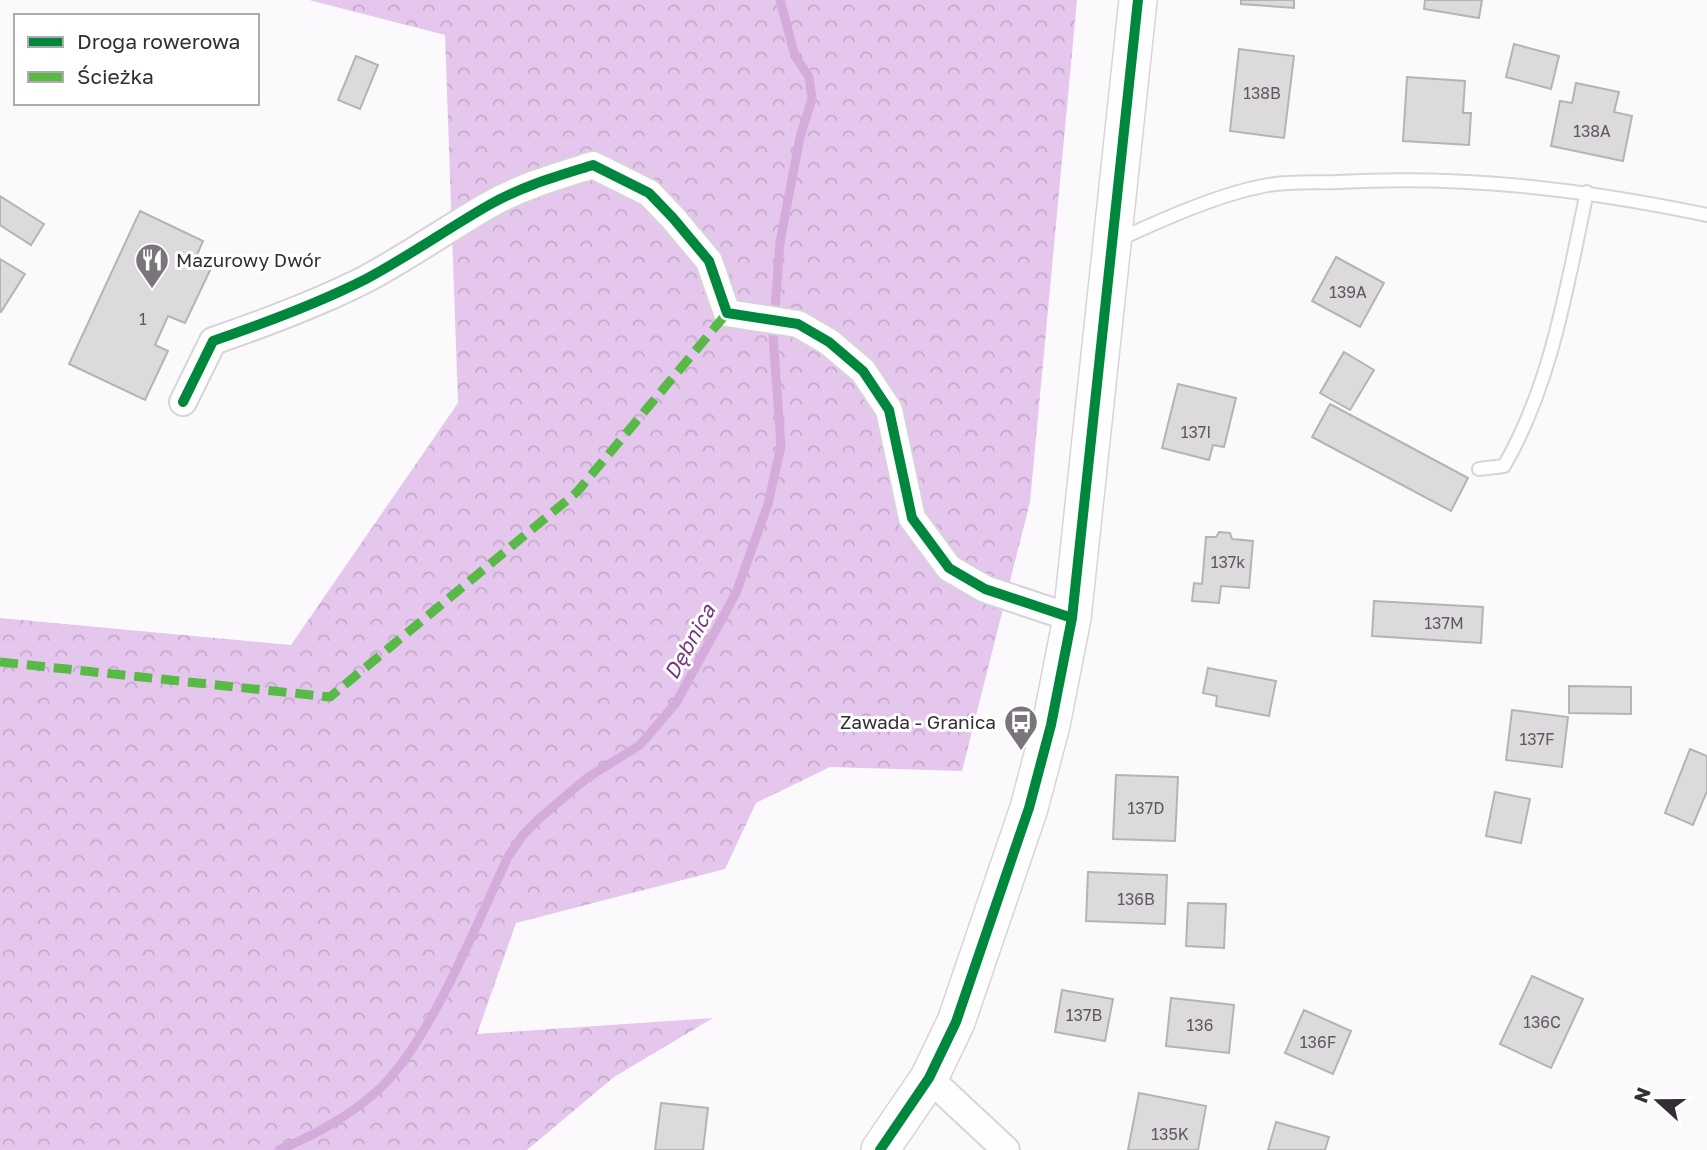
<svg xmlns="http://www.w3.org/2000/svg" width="1707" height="1150" font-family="'Golos Text',sans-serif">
  <defs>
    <pattern id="forest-crowns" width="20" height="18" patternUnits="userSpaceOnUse" patternTransform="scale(1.75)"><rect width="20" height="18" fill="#e5c6ec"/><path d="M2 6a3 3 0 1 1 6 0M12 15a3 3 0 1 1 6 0" fill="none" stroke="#c5aacb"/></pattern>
  </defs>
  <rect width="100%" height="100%" fill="#fcf9fd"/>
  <polygon fill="url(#forest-crowns)" points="309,0 1077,0 1030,502 962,771 830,767 756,803 725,869 516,923 477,1034 713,1018 614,1077 527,1150 0,1150 0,618 291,645 458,403 445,35"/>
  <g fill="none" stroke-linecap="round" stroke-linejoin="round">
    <path stroke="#d3acdb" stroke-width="9" d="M279 1150C311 1137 349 1116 375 1093 428 1047 477 923 508 857L523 835 542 816 587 778 640 745 676 703 736 593 768 504 781 446 773 335 780 242 800 137 812 99 809 77 795 56 780 0"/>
  </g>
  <g fill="#dddade" stroke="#b6b3b7" stroke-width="2">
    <polygon points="1241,0 1294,0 1294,8 1241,4"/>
    <polygon points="1425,0 1482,0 1479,18 1424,9"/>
    <polygon points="1514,44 1559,56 1551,89 1506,77"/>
    <polygon points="1239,49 1294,56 1284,138 1230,131"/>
    <polygon points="356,56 378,65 360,109 338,100"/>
    <polygon points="1407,77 1465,81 1463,113 1471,113 1469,145 1403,141"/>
    <polygon points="1576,83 1619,92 1614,112 1632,116 1623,161 1551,146 1560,101 1572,103"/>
    <polygon points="0,196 44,224 31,245 0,225"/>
    <polygon points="140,211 203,241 196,257 213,264 185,323 168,316 155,345 168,351 145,400 69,364"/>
    <polygon points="1336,257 1384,283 1360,327 1312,301"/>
    <polygon points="0,259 25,274 1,312 0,312"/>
    <polygon points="1344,352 1374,370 1350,410 1320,393"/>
    <polygon points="1178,384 1236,398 1224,447 1213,445 1209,460 1162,448"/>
    <polygon points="1330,404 1468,478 1451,511 1312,437"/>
    <polygon points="1219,532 1230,533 1232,539 1253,541 1249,588 1221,586 1219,603 1192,601 1194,583 1202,584 1206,537 1216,537"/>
    <polygon points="1374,601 1483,607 1481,643 1372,636"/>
    <polygon points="1208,668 1276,681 1269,716 1216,706 1217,696 1203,693"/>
    <polygon points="1569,686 1631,687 1631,714 1569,713"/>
    <polygon points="1512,710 1568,717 1562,767 1506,760"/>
    <polygon points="1690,749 1707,756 1707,791 1693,825 1665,813"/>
    <polygon points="1116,775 1178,777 1175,841 1113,839"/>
    <polygon points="1495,792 1530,799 1521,843 1486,836"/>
    <polygon points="1088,872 1167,875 1165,924 1086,921"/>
    <polygon points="1188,903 1226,904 1224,948 1186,946"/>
    <polygon points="1532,976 1583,999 1551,1068 1500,1044"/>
    <polygon points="1062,990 1113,999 1105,1041 1055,1032"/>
    <polygon points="1171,998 1234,1005 1229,1053 1166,1046"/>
    <polygon points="1304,1010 1351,1031 1333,1074 1285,1053"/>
    <polygon points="1139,1093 1206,1106 1198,1150 1128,1150"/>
    <polygon points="661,1103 708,1108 703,1150 655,1150"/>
    <polygon points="1276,1122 1329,1137 1325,1150 1268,1150"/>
  </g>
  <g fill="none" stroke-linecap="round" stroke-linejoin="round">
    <g stroke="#d7d4d8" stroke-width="16">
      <g id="lane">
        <path d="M1118 240C1161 220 1217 195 1263 186 1286 181 1313 183 1337 182 1464 175 1583 189 1707 215"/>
        <path d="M1479 469 1504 466C1552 383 1567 285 1587 192"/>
      </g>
    </g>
    <g stroke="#d7d4d8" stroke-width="30">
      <g id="street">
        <path d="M183 402 213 341C265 323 317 304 366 279 409 256 447 229 489 205 522 186 558 176 593 165L649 193 673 218 709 261 727 313 798 324 829 342 863 371 889 410 912 518 949 568 985 589 1072 618"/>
        <polyline points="929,1078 1006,1150"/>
      </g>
    </g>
    <g stroke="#d7d4d8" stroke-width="40">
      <polyline id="secondary" points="880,1150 929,1078 956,1022 1029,808 1051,725 1072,618 1138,0"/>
    </g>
    <use href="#lane" stroke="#fffeff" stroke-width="12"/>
    <use href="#street" stroke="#fffeff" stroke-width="26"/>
    <use href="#secondary" stroke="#fffeff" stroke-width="37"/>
    <polyline stroke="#58b947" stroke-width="9" stroke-dasharray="18 9" stroke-linecap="butt" points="0,662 330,697 577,492 727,313"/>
    <g stroke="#fff" stroke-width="15">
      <g id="cycleway">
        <path d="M183 402 213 341C265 323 317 304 366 279 409 256 447 229 489 205 522 186 558 176 593 165L649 193 673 218 709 261 727 313 798 324 829 342 863 371 889 410 912 518 949 568 985 589 1072 618"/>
        <polyline points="880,1150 929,1078 956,1022 1029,808 1051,725 1072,618 1138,0"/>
      </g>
    </g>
    <use href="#cycleway" stroke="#00873e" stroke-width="10"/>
  </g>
  <defs>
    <g id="restaurant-pin" transform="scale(1.75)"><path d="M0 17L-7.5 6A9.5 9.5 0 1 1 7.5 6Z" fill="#79757a" stroke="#fff"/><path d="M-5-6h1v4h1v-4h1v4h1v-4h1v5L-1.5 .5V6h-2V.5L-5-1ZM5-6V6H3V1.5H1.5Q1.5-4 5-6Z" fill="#fff"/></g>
    <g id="bus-pin" transform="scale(1.75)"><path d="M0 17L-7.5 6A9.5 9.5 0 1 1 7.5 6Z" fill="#79757a" stroke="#fff"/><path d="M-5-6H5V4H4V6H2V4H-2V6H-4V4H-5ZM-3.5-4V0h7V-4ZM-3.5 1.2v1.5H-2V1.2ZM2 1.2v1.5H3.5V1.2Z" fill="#fff"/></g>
  </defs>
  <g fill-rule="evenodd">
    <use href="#restaurant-pin" x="152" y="260"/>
    <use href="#bus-pin" x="1021" y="722"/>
  </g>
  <g text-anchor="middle" stroke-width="6" stroke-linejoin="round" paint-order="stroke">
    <g font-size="16" fill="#5e595e">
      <text x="1262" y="99">138B</text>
      <text x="1592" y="137">138A</text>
      <text x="1348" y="298">139A</text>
      <text x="143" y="325">1</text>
      <text x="1196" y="438">137I</text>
      <text x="1228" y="568">137k</text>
      <text x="1444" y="629">137M</text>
      <text x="1537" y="745">137F</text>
      <text x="1146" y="814">137D</text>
      <text x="1136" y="905">136B</text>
      <text x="1084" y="1021">137B</text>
      <text x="1542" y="1028">136C</text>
      <text x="1200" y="1031">136</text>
      <text x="1318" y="1048">136F</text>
      <text x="1170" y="1140">135K</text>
    </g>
    <g font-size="19" fill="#332e34" stroke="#fff" text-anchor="start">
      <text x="176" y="267">Mazurowy Dwór</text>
      <text x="996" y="729" text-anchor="end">Zawada - Granica</text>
    </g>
    <g font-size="21" font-style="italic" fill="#763584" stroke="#fff">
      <text transform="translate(690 642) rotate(-61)" y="7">Dębnica</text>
    </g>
  </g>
  <rect x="14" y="14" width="245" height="91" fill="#ffffff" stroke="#adabae" stroke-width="2"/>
  <rect x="28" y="37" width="35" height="10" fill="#00873e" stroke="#adabae" stroke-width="2"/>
  <text x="77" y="49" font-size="21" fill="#332e34">Droga rowerowa</text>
  <rect x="28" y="72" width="35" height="10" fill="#58b947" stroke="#adabae" stroke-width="2"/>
  <text x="77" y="84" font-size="21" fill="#332e34">Ścieżka</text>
  <g transform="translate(1658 1101) rotate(291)" stroke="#ffffff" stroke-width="5" paint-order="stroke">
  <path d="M0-5L12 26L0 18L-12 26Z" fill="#332e34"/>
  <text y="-10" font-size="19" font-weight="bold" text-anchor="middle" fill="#332e34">N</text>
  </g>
</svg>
